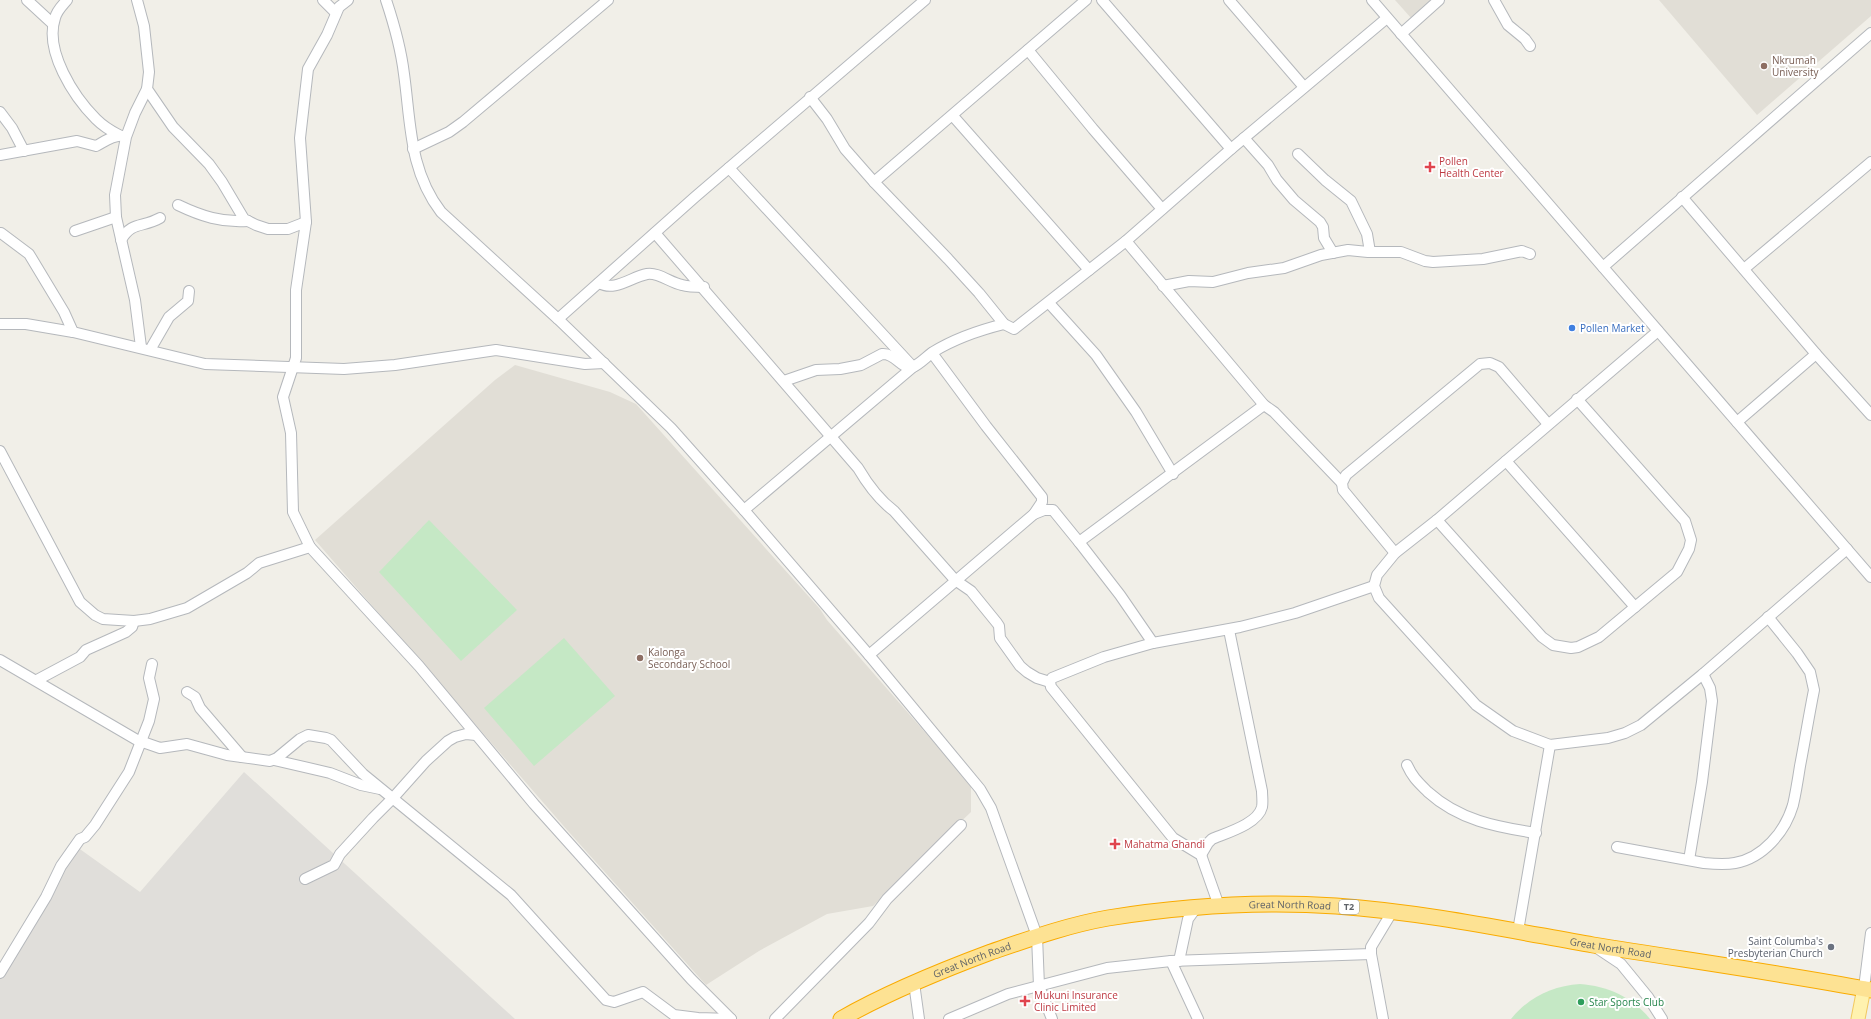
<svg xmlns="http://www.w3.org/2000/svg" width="1871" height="1019" font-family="'Open Sans',sans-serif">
  <rect width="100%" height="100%" fill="#f1efe8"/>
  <polygon fill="#e0deda" points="244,772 515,1019 0,1019 0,974 77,847 140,892"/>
  <g fill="#e1ded6">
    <polygon points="1395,0 1434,0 1412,19"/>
    <polygon points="1659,0 1871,0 1871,16 1757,115"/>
    <polygon points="515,365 610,392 636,404 820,609 827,620 971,785 971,812 873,906 827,914 759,951 706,985 568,831 315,540 495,380"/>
  </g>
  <g fill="#c5e8c5">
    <polygon points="429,520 517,610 461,661 379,572"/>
    <polygon points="564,638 615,696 534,766 484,708"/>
    <path d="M1580 984C1608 986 1632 997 1650 1019H1511C1529 997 1552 986 1580 984Z"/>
  </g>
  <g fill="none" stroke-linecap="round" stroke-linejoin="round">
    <g stroke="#b5b8bc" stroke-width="12">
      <g id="minor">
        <polyline points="27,0 53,24"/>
        <path d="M67 0C62 6 57 10 55 18 44 51 74 97 96 119 103 126 111 131 119 135"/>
        <polyline points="137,0 144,26 149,72 147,89 173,127 209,164 222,182 244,219 256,225 268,229 288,229 306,222"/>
        <polyline points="323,0 336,13"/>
        <path d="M386 0C394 24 401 49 404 74 411 124 409 170 441 212L558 319 671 428 744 510 869 655 980 789 991 808 1037 936 1039 986 1052 1019"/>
        <polyline points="1102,0 1231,149"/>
        <polyline points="1229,0 1304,87"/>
        <polyline points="1372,0 1871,577"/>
        <polyline points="1494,0 1508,25 1525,39 1530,46"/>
        <polyline points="1401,34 1439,0"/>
        <polyline points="1028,50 1093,129 1162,209"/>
        <polyline points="810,97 827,119 845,149 874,182 948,259 979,293 1004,324 1014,329 1126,241 1231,149 1387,18"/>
        <polyline points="0,112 12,128 24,151"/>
        <polyline points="953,116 1089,270"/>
        <polyline points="1244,138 1268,165 1277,180 1294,200 1320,222 1323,227 1324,238 1333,253"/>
        <polyline points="413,149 449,132 463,122 608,0"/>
        <polyline points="1298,154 1325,180 1351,201 1367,234 1370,252"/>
        <path d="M0 155 77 141 96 146C104 142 114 134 123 136"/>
        <polyline points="729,168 913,367 744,510"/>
        <polyline points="874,182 1086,0"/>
        <polyline points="1682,197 1816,354 1871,415"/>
        <path d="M178 205C201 216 222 223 248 221"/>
        <polyline points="75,231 116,217"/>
        <polyline points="1,233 29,254 64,312 73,332"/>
        <path d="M655 233 858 468C868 485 878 499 894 511L955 580 971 591 997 623 999 626 1000 638 1020 666 1027 672 1037 678 1050 682"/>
        <path d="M121 240C132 221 142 228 160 218"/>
        <polyline points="1126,241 1264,405 1274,412 1342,483"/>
        <polyline points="1603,267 1871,33"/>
        <polyline points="1744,269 1871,162"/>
        <path d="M599 283C615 292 631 277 647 274 658 272 671 283 682 285 689 287 697 287 704 287"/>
        <polyline points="1163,286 1189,281 1213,282 1248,273 1284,268 1321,255 1348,250 1368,252 1401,252 1425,261 1433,262 1483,259 1522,251 1530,254"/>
        <polyline points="1049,303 1096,355 1136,412 1173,474"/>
        <polyline points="558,319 695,197 925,0"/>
        <polyline points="0,324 26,324 73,332 205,364 344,369 395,365 496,350 585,364 604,363"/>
        <polyline points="1658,331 1437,520 1395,553 1377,575 1374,586 1379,598 1476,705 1513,731 1550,745 1608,738 1625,733 1641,725 1703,674 1847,549"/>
        <polyline points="141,347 135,300 116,217 115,195 126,137 135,113 147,89"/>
        <polyline points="150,350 169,317 188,301 189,291"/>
        <polyline points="932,353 986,426 1042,497 1042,502 1034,514"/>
        <path d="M784 381 816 370 840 369 861 365 882 354C896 353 900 369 913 367 921 363 926 357 933 352 954 339 980 330 1004 324"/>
        <polyline points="1737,422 1816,354"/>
        <polyline points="0,451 80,602 95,615 103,619 134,621 150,619 187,608 247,573 259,563 310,547 419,666 534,804 691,979 731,1019"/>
        <polyline points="1506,461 1635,607"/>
        <polyline points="1437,520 1542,637 1553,645 1571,648 1578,647 1599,637 1677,572 1689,549 1691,540 1685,521 1577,399"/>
        <polyline points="310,547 293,512 291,433 283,397 296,358 296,290 306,222 300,138 308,69 327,35 339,7 348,0"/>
        <polyline points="1395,553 1343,490 1342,483 1346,475 1480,364 1490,363 1499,367 1548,424"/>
        <polyline points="1153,643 1120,595 1079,542 1264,405"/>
        <polyline points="869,655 1034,514 1044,510 1053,510 1079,542"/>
        <polyline points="0,660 137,740 160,748 187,744 227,755 270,761 277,758 300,739 308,735 326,738 331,740 363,774 511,895 606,1000 614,1002 643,992 674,1015 698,1018 731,1019"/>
        <polyline points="37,680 80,657 86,650 126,632 132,627 134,621"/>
        <polyline points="187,692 195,697 200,708 242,757"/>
        <polyline points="274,760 330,773 361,785 380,789"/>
        <path d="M1407 765C1413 778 1418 782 1428 792 1459 820 1496 827 1536 833"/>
        <path d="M1617 847 1704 863C1714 864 1725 865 1735 863 1763 858 1785 832 1793 805 1796 792 1798 779 1800 766 1805 740 1809 715 1814 690L1810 672 1797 653 1768 617"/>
        <path d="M1201 855 1208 843 1212 839C1226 833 1258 824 1262 807 1263 802 1262 796 1262 791L1229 630"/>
        <polyline points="1689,860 1702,782 1712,701 1710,688 1703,674"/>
        <polyline points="305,879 334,865 340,854 373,818 393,798 426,761 448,741 455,737 466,734 476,735"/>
        <polyline points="1219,906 1201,855 1173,838 1051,687 1050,682 1052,678 1104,657 1153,643 1240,627 1295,613 1374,586"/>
        <polyline points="1518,931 1550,745"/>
        <polyline points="1597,948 1621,964 1648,997 1662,1019"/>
        <polyline points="1371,954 1383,1019"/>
        <polyline points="1171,961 1198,1019"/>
        <polyline points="1179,961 1188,919 1196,908"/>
        <polyline points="0,973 46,897 61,866 80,839 85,837 95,825 129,772 149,721 154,699 149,678 152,664"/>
        <polyline points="914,983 919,1019"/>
        <polyline points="1864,988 1871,933"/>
        <polyline points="775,1019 869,923 887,899 961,825"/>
        <polyline points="949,1019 1008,994 1107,968 1171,961 1371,954 1371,947 1392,912"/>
      </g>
    </g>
    <g stroke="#f2c960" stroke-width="15">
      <polyline id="major" points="1858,1019 1864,988"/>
    </g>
    <g stroke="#f9ab00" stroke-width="17">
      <g id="highway">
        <path id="s1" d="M841 1019C888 992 940 971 991 952 1029 939 1068 925 1108 918 1183 906 1261 901 1336 906 1422 912 1508 930 1593 945 1686 960 1779 973 1871 990"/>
      </g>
    </g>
    <use href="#minor" stroke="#fff" stroke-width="10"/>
    <use href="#major" stroke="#fff2af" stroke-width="13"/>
    <use href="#highway" stroke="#fde293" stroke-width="15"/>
  </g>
  <g fill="#8d6e63" stroke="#fff" stroke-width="1.5">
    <circle cx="1764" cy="66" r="4"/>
    <circle cx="640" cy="658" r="4"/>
  </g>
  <g fill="#e0444e" stroke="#fff" stroke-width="1.5">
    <path d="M1428 161h4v4h4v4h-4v4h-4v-4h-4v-4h4z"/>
    <path d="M1113 838h4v4h4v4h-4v4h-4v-4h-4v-4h4z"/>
    <path d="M1023 995h4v4h4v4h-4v4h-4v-4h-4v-4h4z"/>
  </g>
  <circle fill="#3f7fe0" stroke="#fff" stroke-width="1.5" cx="1572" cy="328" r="4"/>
  <circle fill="#6b7280" stroke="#fff" stroke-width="1.5" cx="1831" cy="947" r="4"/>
  <circle fill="#2e9e5b" stroke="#fff" stroke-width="1.5" cx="1581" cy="1002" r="4"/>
  <g text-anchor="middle" stroke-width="4" stroke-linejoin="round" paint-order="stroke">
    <rect fill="#fff" stroke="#8f9295" stroke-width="1" x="1339" y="900" width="20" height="14" rx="3"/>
    <g font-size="9" font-weight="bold" fill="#5f6368">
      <text x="1349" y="910">T2</text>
    </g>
    <g font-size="10" fill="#785e54" stroke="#fff" text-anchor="start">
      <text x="1772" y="64">Nkrumah<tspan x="1772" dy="12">University</tspan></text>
      <text x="648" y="656">Kalonga<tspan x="648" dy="12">Secondary School</tspan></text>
    </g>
    <g font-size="10" fill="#be3a42" stroke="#fff" text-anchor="start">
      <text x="1439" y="165">Pollen<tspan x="1439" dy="12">Health Center</tspan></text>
      <text x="1124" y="848">Mahatma Ghandi</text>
      <text x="1034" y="999">Mukuni Insurance<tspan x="1034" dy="12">Clinic Limited</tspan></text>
    </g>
    <g font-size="10" fill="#366cbe" stroke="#fff" text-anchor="start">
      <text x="1580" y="332">Pollen Market</text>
    </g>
    <g font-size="10" fill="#5f6368" stroke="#fff">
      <text dy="4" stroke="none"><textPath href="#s1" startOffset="469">Great North Road</textPath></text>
      <text dy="4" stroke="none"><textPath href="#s1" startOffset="793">Great North Road</textPath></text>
      <text dy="4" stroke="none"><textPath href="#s1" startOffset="144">Great North Road</textPath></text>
    </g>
    <g font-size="10" fill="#5b616d" stroke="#fff" text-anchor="end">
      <text x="1823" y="945">Saint Columba's<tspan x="1823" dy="12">Presbyterian Church</tspan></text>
    </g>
    <g font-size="10" fill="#27864d" stroke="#fff" text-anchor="start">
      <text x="1589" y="1006">Star Sports Club</text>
    </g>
  </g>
</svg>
